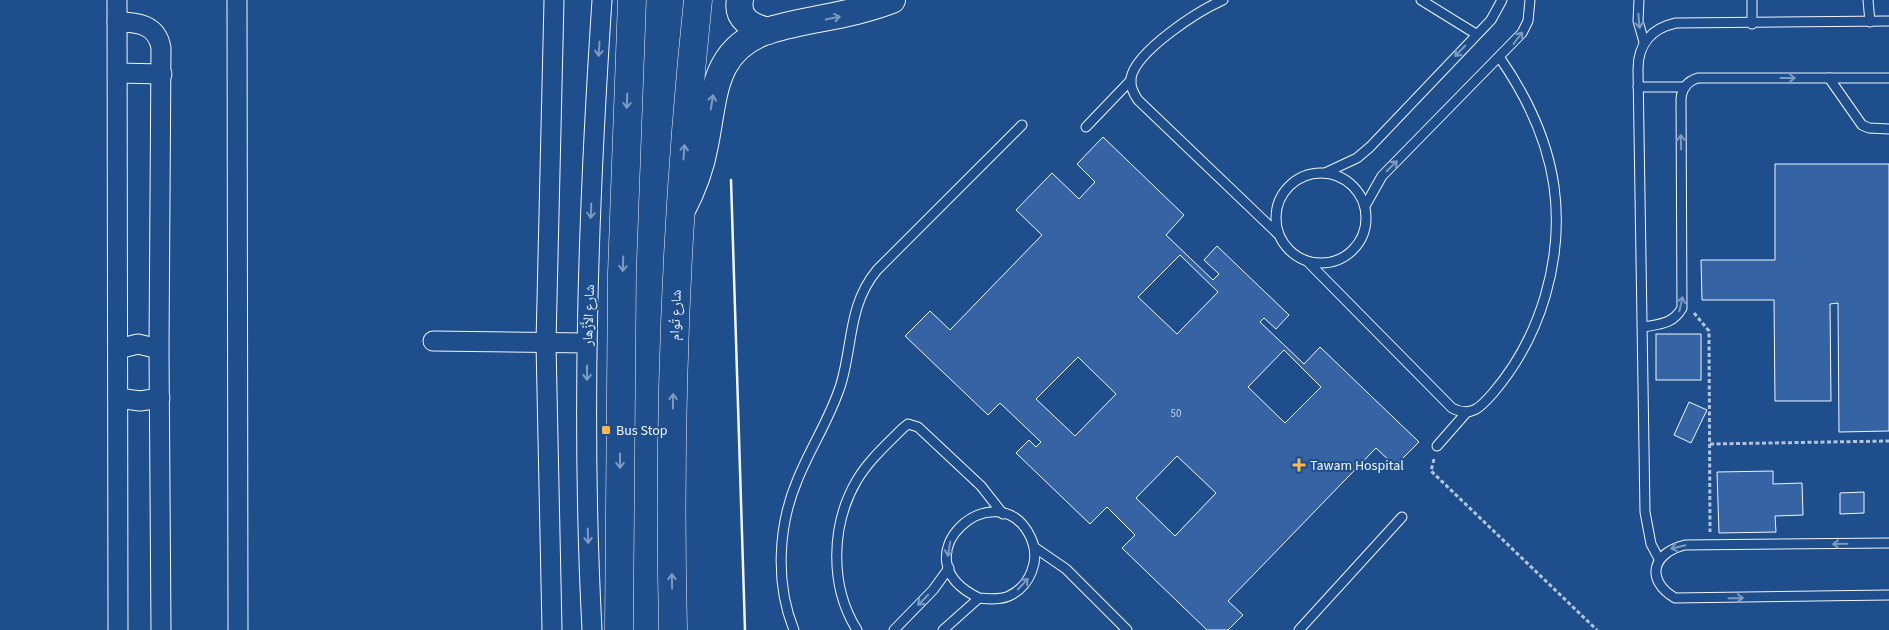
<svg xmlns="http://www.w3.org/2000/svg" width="1889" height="630" font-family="'Source Sans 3','Noto Naskh Arabic',sans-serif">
  <rect width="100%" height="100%" fill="#1f4e8c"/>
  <g fill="#3563a3" stroke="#f2f6ff" fill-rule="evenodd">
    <path d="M1103 137 1184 215 1166 235 1213 280 1219 274 1204 260 1217 246 1289 315 1276 329 1264 318 1260 322 1304 364 1320 347 1419 442 1395 466 1376 448 1228 601 1243 615 1228 630H1207L1122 548 1135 535 1107 507 1090 524 1016 453 1029 440 1036 447 1041 442 1000 403 988 415 905 336 930 311 950 330 1042 235 1016 210 1052 173 1079 199 1095 182 1077 164ZM1180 255 1218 292 1177 334 1138 297ZM1284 350 1321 387 1285 423 1248 387ZM1078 357 1116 394 1075 436 1036 399ZM1177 456 1216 493 1175 536 1136 498Z"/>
    <polygon points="1775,164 1889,164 1889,431 1839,432 1838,303 1830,304 1831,401 1775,401 1774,300 1702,300 1701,260 1775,260"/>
    <rect x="1656" y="334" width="45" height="46"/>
    <polygon points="1689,402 1707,410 1691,443 1674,435"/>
    <polygon points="1773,471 1773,484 1802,483 1803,515 1775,516 1776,532 1719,533 1717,472"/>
    <polygon points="1864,492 1864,513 1840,514 1840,493"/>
  </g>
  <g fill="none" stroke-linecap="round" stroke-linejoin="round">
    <g stroke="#f2f6ff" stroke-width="11">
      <g id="lane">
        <path d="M1223 0C1198 11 1136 51 1131 78 1130 86 1133 93 1138 100L1278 234"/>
        <polyline points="1421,0 1476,34"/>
        <polyline points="1639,0 1638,21 1644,42"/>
        <polyline points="1868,0 1870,22"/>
        <polyline points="1752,24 1752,0"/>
        <polyline points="1829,78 1862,125 1869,128 1889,129"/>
        <polyline points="1638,87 1685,87"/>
        <polyline points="1086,127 1131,80"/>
        <circle cx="1321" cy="218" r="45"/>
        <polyline points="1325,173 1357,158 1370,147 1491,20 1502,0"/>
        <polyline points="1365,206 1382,176 1522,33 1528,21 1530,0"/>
        <path d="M1308 262 1452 408C1471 418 1481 407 1493 393 1541 337 1564 259 1554 186 1547 138 1527 97 1500 58"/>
        <path d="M1644 327C1660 324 1673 324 1682 308L1681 99C1682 87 1688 81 1698 78H1889"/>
        <polyline points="1437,446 1466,413"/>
        <path d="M1889 543 1685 545C1652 553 1645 580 1675 598L1889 595"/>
        <polyline points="1034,547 1066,569 1127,630"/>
        <path d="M1659 559 1651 544 1645 512 1638 69C1638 44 1652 28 1676 23L1889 21"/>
        <path d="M794 630C775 584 778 526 797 481 810 448 830 419 841 384 853 344 848 305 877 270L1022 125"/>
        <path d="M857 630C829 586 831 524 857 480 869 460 887 444 903 428L908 424 918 427 981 486 1003 514"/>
        <polyline points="894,630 933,590 949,568"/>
        <path d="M943 630 979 598C989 599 1000 600 1009 596 1030 586 1041 560 1031 538 998 467 894 558 979 598"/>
        <polyline points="1299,630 1402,517"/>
      </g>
    </g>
    <g stroke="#f2f6ff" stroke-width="21">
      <g id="street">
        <polyline points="117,0 118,630"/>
        <polyline points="237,0 238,630"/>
        <path d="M117 22C137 22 157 24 161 48L159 349 161 630"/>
        <polyline points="118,73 162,74"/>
        <polyline points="433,341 587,343"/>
        <polyline points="118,349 138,344 159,349"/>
        <polyline points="118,398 140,401 160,398"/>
        <polyline points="552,630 546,343 554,0"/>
        <path d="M592 630C581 420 588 210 602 0"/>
      </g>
    </g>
    <g stroke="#f2f6ff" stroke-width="28">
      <g id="secondary">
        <path d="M740 0C736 19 752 27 768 31"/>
        <path d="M682 210C693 189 701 168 705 145 715 96 712 48 770 30 811 18 851 16 892 0"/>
      </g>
    </g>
    <g stroke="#f2f6ff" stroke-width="29">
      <g id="primary">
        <polyline points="619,630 622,273 632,0"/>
        <path d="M673 630C668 420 676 209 698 0"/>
      </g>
    </g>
    <g stroke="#b3c4dc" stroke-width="3" stroke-dasharray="4 2.5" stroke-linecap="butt">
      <polyline points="1694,313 1709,331 1710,532"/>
      <polyline points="1710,444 1889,441"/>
      <polyline points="1434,459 1431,471 1597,630"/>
    </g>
    <use href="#lane" stroke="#1f4e8c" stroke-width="9"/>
    <use href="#street" stroke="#1f4e8c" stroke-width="19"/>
    <use href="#secondary" stroke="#1f4e8c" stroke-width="26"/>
    <use href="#primary" stroke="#1f4e8c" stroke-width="28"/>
    <polyline stroke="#f2f6ff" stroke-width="2.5" points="731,180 745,630"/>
  </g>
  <defs><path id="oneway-shaft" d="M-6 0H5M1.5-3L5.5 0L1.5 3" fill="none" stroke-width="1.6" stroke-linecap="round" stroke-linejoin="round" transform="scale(1.25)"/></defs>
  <g stroke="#7e9ac0">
    <use href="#oneway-shaft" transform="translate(833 18) rotate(-12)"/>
    <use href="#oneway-shaft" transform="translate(1639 21) rotate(85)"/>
    <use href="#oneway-shaft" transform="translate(1518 38) rotate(-53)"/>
    <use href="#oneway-shaft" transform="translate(599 49) rotate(94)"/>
    <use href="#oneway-shaft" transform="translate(1460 51) rotate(134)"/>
    <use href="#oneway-shaft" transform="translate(1788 78)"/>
    <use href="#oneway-shaft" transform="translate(627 101) rotate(92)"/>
    <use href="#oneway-shaft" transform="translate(712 102) rotate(-81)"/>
    <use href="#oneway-shaft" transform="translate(1681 142) rotate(-91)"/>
    <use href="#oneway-shaft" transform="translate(684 152) rotate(-86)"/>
    <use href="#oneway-shaft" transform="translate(1392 166) rotate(-45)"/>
    <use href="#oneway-shaft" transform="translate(591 211) rotate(92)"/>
    <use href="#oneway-shaft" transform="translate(623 264) rotate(92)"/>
    <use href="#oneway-shaft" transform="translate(1681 304) rotate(-77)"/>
    <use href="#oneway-shaft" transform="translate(587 373) rotate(90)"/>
    <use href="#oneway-shaft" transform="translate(673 401) rotate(-89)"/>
    <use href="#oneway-shaft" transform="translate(620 461) rotate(90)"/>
    <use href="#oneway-shaft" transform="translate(588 536) rotate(88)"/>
    <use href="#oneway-shaft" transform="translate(1840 544) rotate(179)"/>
    <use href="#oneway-shaft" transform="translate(1678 547) rotate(167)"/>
    <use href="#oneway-shaft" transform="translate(949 549) rotate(100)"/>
    <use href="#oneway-shaft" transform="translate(672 581) rotate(-91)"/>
    <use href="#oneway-shaft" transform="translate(1023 584) rotate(-47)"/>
    <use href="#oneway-shaft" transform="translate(1736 598) rotate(-1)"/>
    <use href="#oneway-shaft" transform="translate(923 600) rotate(135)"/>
  </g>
  <g fill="#ffb74d" stroke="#1f4e8c" stroke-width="2">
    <rect x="601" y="425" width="10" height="10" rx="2.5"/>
    <path d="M1296.5 457.5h5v5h5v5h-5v5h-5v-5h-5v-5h5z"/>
  </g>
  <g text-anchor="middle" stroke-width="4" stroke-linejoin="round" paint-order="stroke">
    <g font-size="11" fill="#c3d1e8">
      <text x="1176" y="417">50</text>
    </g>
    <g font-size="14" fill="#f2f6ff" stroke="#1f4e8c">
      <text transform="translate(588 315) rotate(-88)" y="5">شارع الأَزْهار</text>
      <text transform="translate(675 315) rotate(-88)" y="5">شارع تُوام</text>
    </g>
    <g font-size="14" fill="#f2f6ff" stroke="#1f4e8c" text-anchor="start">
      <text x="616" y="435">Bus Stop</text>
      <text x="1310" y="470">Tawam Hospital</text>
    </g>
  </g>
</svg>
